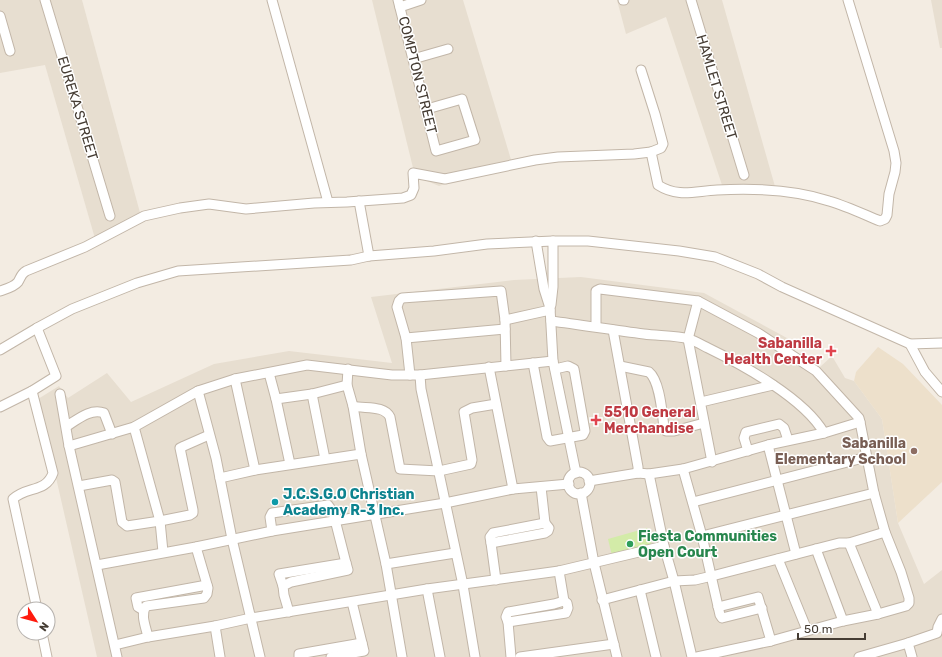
<svg xmlns="http://www.w3.org/2000/svg" width="942" height="657" font-family="Rubik,sans-serif">
  <rect width="100%" height="100%" fill="#f3ece2"/>
  <g fill="#e7ded0">
    <polygon points="0,0 82,0 142,220 96,242 45,65 0,73"/>
    <polygon points="372,0 463,0 512,163 439,186 415,176"/>
    <polygon points="617,0 722,0 776,190 724,191 666,17 626,34"/>
    <polygon points="931,0 942,0 942,48 940,48"/>
    <polygon points="581,277 704,293 798,344 794,353 818,367 820,367 832,356 845,378 854,381 882,419 898,523 924,584 942,570 942,657 97,657 38,399 59,386 68,398 107,373 131,402 214,364 289,351 392,363 371,297 514,280"/>
  </g>
  <polygon fill="#ede0cb" points="878,347 903,364 942,405 942,482 898,523 882,419 854,381 856,372"/>
  <polygon fill="#d3eba8" points="647,528 653,549 613,560 608,539"/>
  <g fill="none" stroke-linecap="round" stroke-linejoin="round">
    <g stroke="#c2b6a8" stroke-width="11">
      <g id="minor">
        <polyline points="45,0 110,216"/>
        <polyline points="272,0 328,202"/>
        <polyline points="398,0 436,151 475,140 462,99 427,109"/>
        <polyline points="623,0 624,0"/>
        <polyline points="691,0 744,175"/>
        <polyline points="400,7 421,0"/>
        <polyline points="0,16 10,51"/>
        <polyline points="413,59 448,49"/>
        <path d="M651 152 658 185C678 198 695 191 717 190 754 188 793 189 829 201 846 206 863 214 880 221L885 219 887 215 889 194 895 172 896 163 894 151 848 0"/>
        <polyline points="359,201 369,256"/>
        <polyline points="536,241 544,289 550,308 553,361 576,473"/>
        <path d="M0 291C6 289 14 287 18 282 21 277 21 274 26 271L85 247 144 216 180 208 209 204 246 209 314 203 347 202 403 198 411 195 414 188 413 173 445 179 535 160 558 157 634 154 651 152 661 148 663 144 655 114 641 70"/>
        <polyline points="698,301 688,339 712,462"/>
        <polyline points="551,305 553,287 553,241"/>
        <polyline points="505,320 550,310"/>
        <path d="M551 321C582 325 613 330 644 334 658 336 676 335 689 339 695 341 702 345 708 348 743 365 805 399 824 433"/>
        <polyline points="596,326 596,291 600,289 698,301 758,333 816,371 859,418 860,422 874,493 885,532 901,572 909,598 909,603 906,606 878,614 843,621 771,641 697,657"/>
        <polyline points="613,330 638,467 638,473"/>
        <polyline points="406,338 505,329"/>
        <polyline points="910,344 925,372 942,392"/>
        <polyline points="0,350 37,328 72,309 137,283 178,271 351,260 369,256 434,251 487,244 553,241 588,241 679,251 715,257 758,274 782,287 910,344 942,343"/>
        <polyline points="533,363 547,437 550,441 583,435 585,431 574,369 568,366 555,369"/>
        <path d="M620 366 649 372C660 381 662 413 664 427L666 431H674L704 423"/>
        <polyline points="489,367 513,489"/>
        <polyline points="348,369 347,385 353,406 361,454 386,564 402,657"/>
        <polyline points="269,373 276,399 290,464"/>
        <polyline points="410,375 406,338 397,307 399,301 402,298 501,291 505,320 506,366"/>
        <polyline points="420,375 421,389 463,585 475,657"/>
        <polyline points="235,379 255,470"/>
        <path d="M32 391 53 473C46 493 26 486 13 499L37 609"/>
        <polyline points="198,391 216,458 232,539 260,657"/>
        <polyline points="60,394 69,446 117,657"/>
        <polyline points="312,394 325,459"/>
        <polyline points="276,399 312,394 347,385"/>
        <polyline points="701,402 773,385"/>
        <path d="M353 406C365 409 384 405 390 417L400 469 439 471 471 464 472 460 464 412 472 408 496 404"/>
        <polyline points="0,407 32,391 56,376 37,328"/>
        <path d="M67 426C78 419 91 408 104 413L112 434"/>
        <polyline points="134,427 160,521 163,552"/>
        <polyline points="768,445 796,554"/>
        <polyline points="69,446 134,427 198,391 235,379 307,365 392,375 420,375 553,361"/>
        <polyline points="748,451 744,438 746,432 779,424 784,428 788,440"/>
        <polyline points="683,469 702,536 720,615 722,618 762,608"/>
        <circle cx="579" cy="483" r="11"/>
        <polyline points="649,474 664,546 674,581 692,657"/>
        <polyline points="220,478 255,470 361,454"/>
        <polyline points="589,481 638,473 649,474 683,469 768,445 824,433 860,422"/>
        <polyline points="79,486 112,480 115,482 122,522 127,526 160,521 190,515 193,513 193,510 180,448 184,446 209,435"/>
        <polyline points="541,487 545,523"/>
        <polyline points="581,493 594,563 617,657"/>
        <polyline points="693,502 867,457"/>
        <polygon points="545,523 549,528 548,531 545,533 491,543 490,537 493,533"/>
        <polyline points="272,531 270,517 272,513 328,505 333,512 346,563 348,570 291,582 283,586 284,595 289,612"/>
        <polyline points="702,536 874,493"/>
        <polyline points="491,543 496,580"/>
        <polyline points="849,543 878,614"/>
        <polyline points="816,549 843,621"/>
        <polyline points="778,559 807,630"/>
        <polyline points="386,564 455,553"/>
        <polyline points="97,565 196,547 272,531 445,503 513,489 569,484"/>
        <polyline points="559,571 564,601"/>
        <polyline points="283,586 279,574 346,563"/>
        <polyline points="427,589 440,657"/>
        <polyline points="640,590 656,657"/>
        <polyline points="602,600 674,581 695,580 712,576 839,543 849,543 885,532"/>
        <polygon points="564,601 567,603 568,608 566,613 508,622 506,617 508,612 554,604"/>
        <polyline points="718,607 758,597 771,641"/>
        <polyline points="143,610 138,607 136,598 207,585"/>
        <polyline points="508,622 511,657"/>
        <polyline points="215,626 220,657"/>
        <polyline points="42,633 47,657"/>
        <path d="M148 637C146 627 140 615 146 606L204 598 207 594 208 588 196 547"/>
        <polyline points="115,645 148,637 215,626 251,618 427,589 559,571 664,546"/>
        <polyline points="299,657 299,654 362,643"/>
        <polyline points="331,657 364,651 352,602"/>
        <polyline points="520,657 614,644"/>
        <polyline points="859,657 908,643"/>
        <polyline points="912,657 908,643 937,633 938,627 942,619"/>
      </g>
    </g>
    <use href="#minor" stroke="#fff" stroke-width="9"/>
  </g>
  <g fill="#e0444e" stroke="#fff" stroke-width="1.5">
    <path d="M829 345h4v4h4v4h-4v4h-4v-4h-4v-4h4z"/>
    <path d="M594 414h4v4h4v4h-4v4h-4v-4h-4v-4h4z"/>
  </g>
  <circle fill="#8d6e63" stroke="#fff" stroke-width="1.5" cx="914" cy="451" r="4"/>
  <circle fill="#0f9aa8" stroke="#fff" stroke-width="1.5" cx="275" cy="502" r="4"/>
  <circle fill="#2e9e5b" stroke="#fff" stroke-width="1.5" cx="630" cy="544" r="4"/>
  <g text-anchor="middle" stroke-width="3" stroke-linejoin="round" paint-order="stroke">
    <g font-size="14" fill="#453c33" stroke="#fff">
      <text transform="translate(418 75) rotate(76)" y="5">COMPTON STREET</text>
      <text transform="translate(717 87) rotate(73)" y="5">HAMLET STREET</text>
      <text transform="translate(78 108) rotate(73)" y="5">EUREKA STREET</text>
    </g>
    <g font-size="14" font-weight="bold" fill="#be3a42" stroke="#fff" text-anchor="end">
      <text x="822" y="348">Sabanilla<tspan x="822" dy="16">Health Center</tspan></text>
      <text x="604" y="417" text-anchor="start">5510 General<tspan x="604" dy="16">Merchandise</tspan></text>
    </g>
    <g font-size="14" font-weight="bold" fill="#785e54" stroke="#fff" text-anchor="end">
      <text x="906" y="448">Sabanilla<tspan x="906" dy="16">Elementary School</tspan></text>
    </g>
    <g font-size="14" font-weight="bold" fill="#0d838f" stroke="#fff" text-anchor="start">
      <text x="283" y="499">J.C.S.G.O Christian<tspan x="283" dy="16">Academy R-3 Inc.</tspan></text>
    </g>
    <g font-size="14" font-weight="bold" fill="#27864d" stroke="#fff" text-anchor="start">
      <text x="638" y="541">Fiesta Communities<tspan x="638" dy="16">Open Court</tspan></text>
    </g>
  </g>
  <g transform="translate(36 621) rotate(126)"><circle r="19" fill="#ffffff" stroke="#b5b1ad"/>
  <path d="M0-3L7 15L0 10L-7 15Z" fill="#ff1a0d"/>
  <text y="-6" font-size="11" font-weight="bold" text-anchor="middle" fill="#453c33">N</text>
  </g>
  <path d="M798 633v6h67v-6" fill="none" stroke="#453c33" stroke-width="2"/>
  <text x="804" y="633" font-size="12" fill="#453c33" stroke="#ffffff" stroke-width="3" paint-order="stroke">50 m</text>
</svg>
